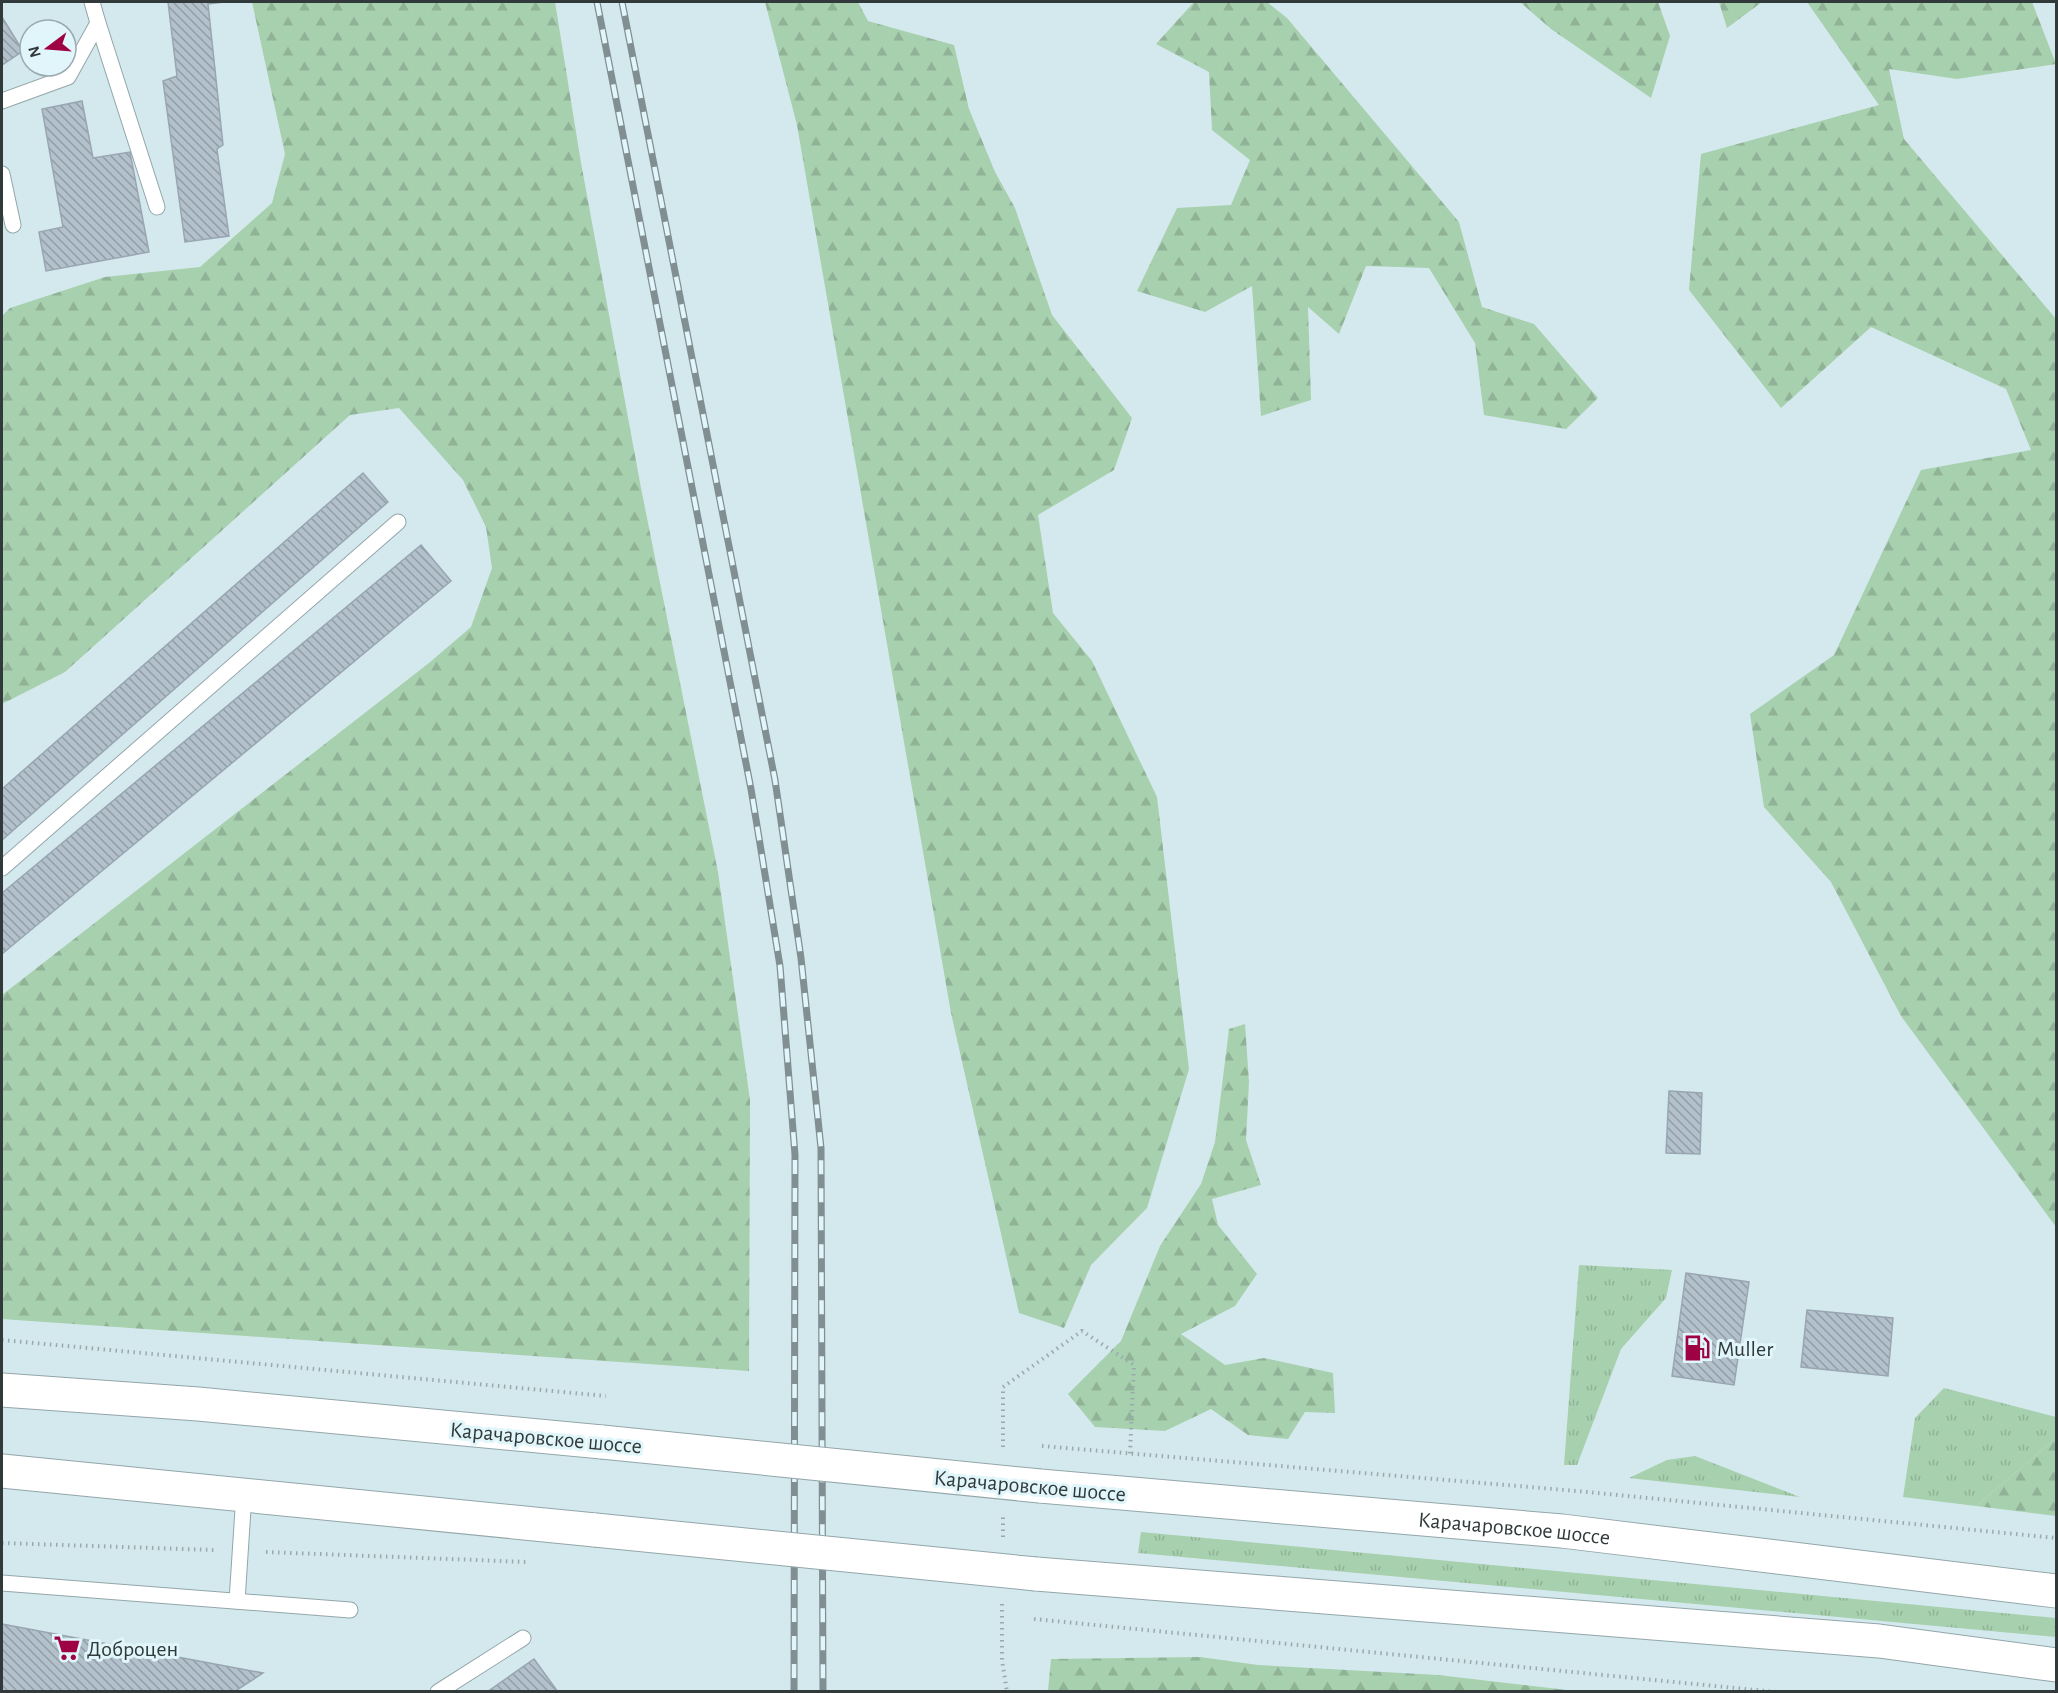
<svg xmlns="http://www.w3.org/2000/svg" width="2058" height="1693" font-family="'Alegreya Sans',sans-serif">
  <defs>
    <pattern id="grass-tufts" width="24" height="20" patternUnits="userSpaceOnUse" patternTransform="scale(1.5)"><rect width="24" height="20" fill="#a7d0ae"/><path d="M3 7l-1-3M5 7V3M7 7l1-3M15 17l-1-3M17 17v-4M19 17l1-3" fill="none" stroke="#90b397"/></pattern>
    <pattern id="forest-firs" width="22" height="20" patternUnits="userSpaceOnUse" patternTransform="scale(1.5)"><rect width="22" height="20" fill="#a7d0ae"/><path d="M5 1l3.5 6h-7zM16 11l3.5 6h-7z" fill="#90b397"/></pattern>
    <pattern id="building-back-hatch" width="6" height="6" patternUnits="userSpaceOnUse" patternTransform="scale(1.5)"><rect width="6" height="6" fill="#b3c1cc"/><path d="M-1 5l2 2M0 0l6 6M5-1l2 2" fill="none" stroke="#929ea7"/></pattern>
  </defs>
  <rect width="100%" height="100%" fill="#d4e9ed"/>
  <g fill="url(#grass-tufts)">
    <polygon points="1579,1265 1672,1270 1666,1298 1621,1349 1577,1465 1564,1465"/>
    <polygon points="1944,1388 2056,1417 2056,1438 1976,1506 1903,1497 1915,1418"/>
    <polygon points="1695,1456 1800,1497 1629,1478 1667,1460"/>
    <polygon points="1141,1532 2056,1618 2056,1637 1138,1553"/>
  </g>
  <g fill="url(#forest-firs)">
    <polygon points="252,2 555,2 581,163 641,488 718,872 750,1100 749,1371 2,1319 2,995 429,663 471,627 492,568 486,527 463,480 399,408 350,415 65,672 2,704 2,316 10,308 105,277 200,267 272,203 285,154"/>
    <polygon points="765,2 858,2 868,21 954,45 969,109 995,172 1015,208 1052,315 1132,418 1114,470 1038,515 1053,613 1092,661 1157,797 1189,1069 1147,1208 1091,1265 1064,1328 1019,1313 951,1013 797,125"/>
    <polygon points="1194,2 1267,2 1287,18 1459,222 1482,307 1534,324 1598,398 1566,429 1484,415 1475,343 1429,268 1366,266 1339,334 1308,307 1311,400 1261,416 1252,286 1205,312 1137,291 1177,208 1231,205 1250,160 1212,130 1209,72 1156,44"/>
    <polygon points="1520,2 1658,2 1670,36 1651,98 1551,29"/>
    <polygon points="1719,2 1762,2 1727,28"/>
    <polygon points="1807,2 2032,2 2056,64 1957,79 1889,69 1904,139 2056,319 2056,1227 1901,1016 1831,882 1764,807 1750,714 1834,655 1921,470 2031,450 2006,389 1871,327 1781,408 1689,290 1701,154 1879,105"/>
    <polygon points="1245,1024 1249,1082 1246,1140 1261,1185 1212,1199 1218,1225 1257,1274 1235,1306 1181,1334 1225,1365 1264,1358 1333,1373 1335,1413 1305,1412 1288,1439 1248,1435 1211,1409 1165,1431 1095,1427 1068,1394 1121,1341 1160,1246 1201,1184 1215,1142 1229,1029"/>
    <polygon points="2056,1438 2056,1516 1976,1506"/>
    <polygon points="1200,1657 1258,1665 1438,1675 1575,1691 1048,1691 1051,1659"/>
  </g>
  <g fill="url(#building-back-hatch)" stroke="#99a6b2" stroke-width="1.5">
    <polygon points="168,2 224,2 208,4 223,145 217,149 229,236 185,242 163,81 177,76"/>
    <polygon points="2,17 23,51 2,65"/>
    <polygon points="82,101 93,158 130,152 149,252 46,271 39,232 63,227 42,109"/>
    <polygon points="363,473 388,502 2,840 2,789"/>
    <polygon points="421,545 451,581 2,954 2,893"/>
    <polygon points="1669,1091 1702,1093 1700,1154 1666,1153"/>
    <polygon points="1686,1273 1749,1282 1734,1385 1672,1376"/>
    <polygon points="1807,1310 1893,1318 1888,1376 1801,1367"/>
    <polygon points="2,1624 263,1673 234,1692 2,1692"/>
    <polygon points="534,1659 558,1692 487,1692"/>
  </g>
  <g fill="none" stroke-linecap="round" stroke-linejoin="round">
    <g stroke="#93a6aa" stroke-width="17">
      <g id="service">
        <polyline points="98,23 157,207"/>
        <polyline points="2,101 68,77 98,23 92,2"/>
        <polyline points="2,174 13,225"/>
        <polyline points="2,868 398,522"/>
        <polyline points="2,1583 350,1610"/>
        <polyline points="237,1601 244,1494"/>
        <polyline points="438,1692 523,1638"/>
      </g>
    </g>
    <g stroke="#93a6aa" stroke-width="35">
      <g id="tertiary">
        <polyline points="2,1390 198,1404 602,1442"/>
        <polyline points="2,1471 595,1530"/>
        <path id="s1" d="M1040 1486 1562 1531 2056 1591"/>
        <polyline points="1036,1574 1879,1641 2056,1665"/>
      </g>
    </g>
    <g stroke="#99aaad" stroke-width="4" stroke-dasharray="1.5 4.5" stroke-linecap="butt">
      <polyline points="2,1340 606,1396"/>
      <polyline points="1042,1446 1577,1491 2056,1538"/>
      <polyline points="1003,1447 1003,1387 1082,1331 1134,1365 1130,1454"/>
      <polyline points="1003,1537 1003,1517"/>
      <polyline points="2,1543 214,1550"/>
      <polyline points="266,1552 528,1562"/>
      <polyline points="1002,1604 1002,1660 1007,1692"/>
      <polyline points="1034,1619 1776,1692"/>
    </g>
    <use href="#service" stroke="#fff" stroke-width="15"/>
    <use href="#tertiary" stroke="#fff" stroke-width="33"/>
    <g stroke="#818f92" stroke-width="7">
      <g id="rail">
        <polyline points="597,2 751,789 780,966 795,1155 794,1692"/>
        <polyline points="622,2 775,780 801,958 821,1148 823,1692"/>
      </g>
    </g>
    <use href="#rail" stroke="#e1f6fb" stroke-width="4.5" stroke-dasharray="14" stroke-linecap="butt"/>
    <g stroke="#93a6aa" stroke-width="35" stroke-linecap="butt">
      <g id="tertiary-bridge">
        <polyline points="602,1442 1040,1486"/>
        <polyline points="595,1530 1036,1574"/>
      </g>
    </g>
    <use href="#tertiary-bridge" stroke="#fff" stroke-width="33"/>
  </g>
  <defs>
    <g id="fuel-bare" transform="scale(2.07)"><path d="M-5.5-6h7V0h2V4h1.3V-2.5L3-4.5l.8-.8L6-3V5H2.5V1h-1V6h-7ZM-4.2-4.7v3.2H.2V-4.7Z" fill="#9f0244" stroke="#e1f6fb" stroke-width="2.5" paint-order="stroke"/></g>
    <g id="supermarket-bare" transform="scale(2.07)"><path d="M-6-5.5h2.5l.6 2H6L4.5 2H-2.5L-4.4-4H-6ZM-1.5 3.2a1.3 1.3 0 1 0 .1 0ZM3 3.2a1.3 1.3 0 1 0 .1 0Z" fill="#9f0244" stroke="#e1f6fb" stroke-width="2.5" paint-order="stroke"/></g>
  </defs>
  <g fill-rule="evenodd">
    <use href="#fuel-bare" x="1697" y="1348"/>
    <use href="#supermarket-bare" x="67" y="1648"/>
  </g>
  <g text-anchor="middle" stroke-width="6" stroke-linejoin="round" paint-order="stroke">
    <g font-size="22" fill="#31393b" stroke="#e1f6fb" text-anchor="start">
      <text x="1717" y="1356">Muller</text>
      <text x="87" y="1656">Доброцен</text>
    </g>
    <g font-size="22" fill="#31393b" stroke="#e1f6fb">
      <text transform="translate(546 1437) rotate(5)" y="8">Карачаровское шоссе</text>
      <text transform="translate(1030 1485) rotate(5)" y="8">Карачаровское шоссе</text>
      <text dy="8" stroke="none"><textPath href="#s1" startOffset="476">Карачаровское шоссе</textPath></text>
    </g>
  </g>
  <rect width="2058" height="1693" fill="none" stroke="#31393b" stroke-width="6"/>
  <g transform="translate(48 48) rotate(254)"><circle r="28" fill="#e1f6fb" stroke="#9baaae" stroke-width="1.5"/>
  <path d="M0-4.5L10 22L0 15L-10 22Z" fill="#9f0244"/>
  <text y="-9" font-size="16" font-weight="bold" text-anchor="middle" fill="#31393b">N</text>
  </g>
</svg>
